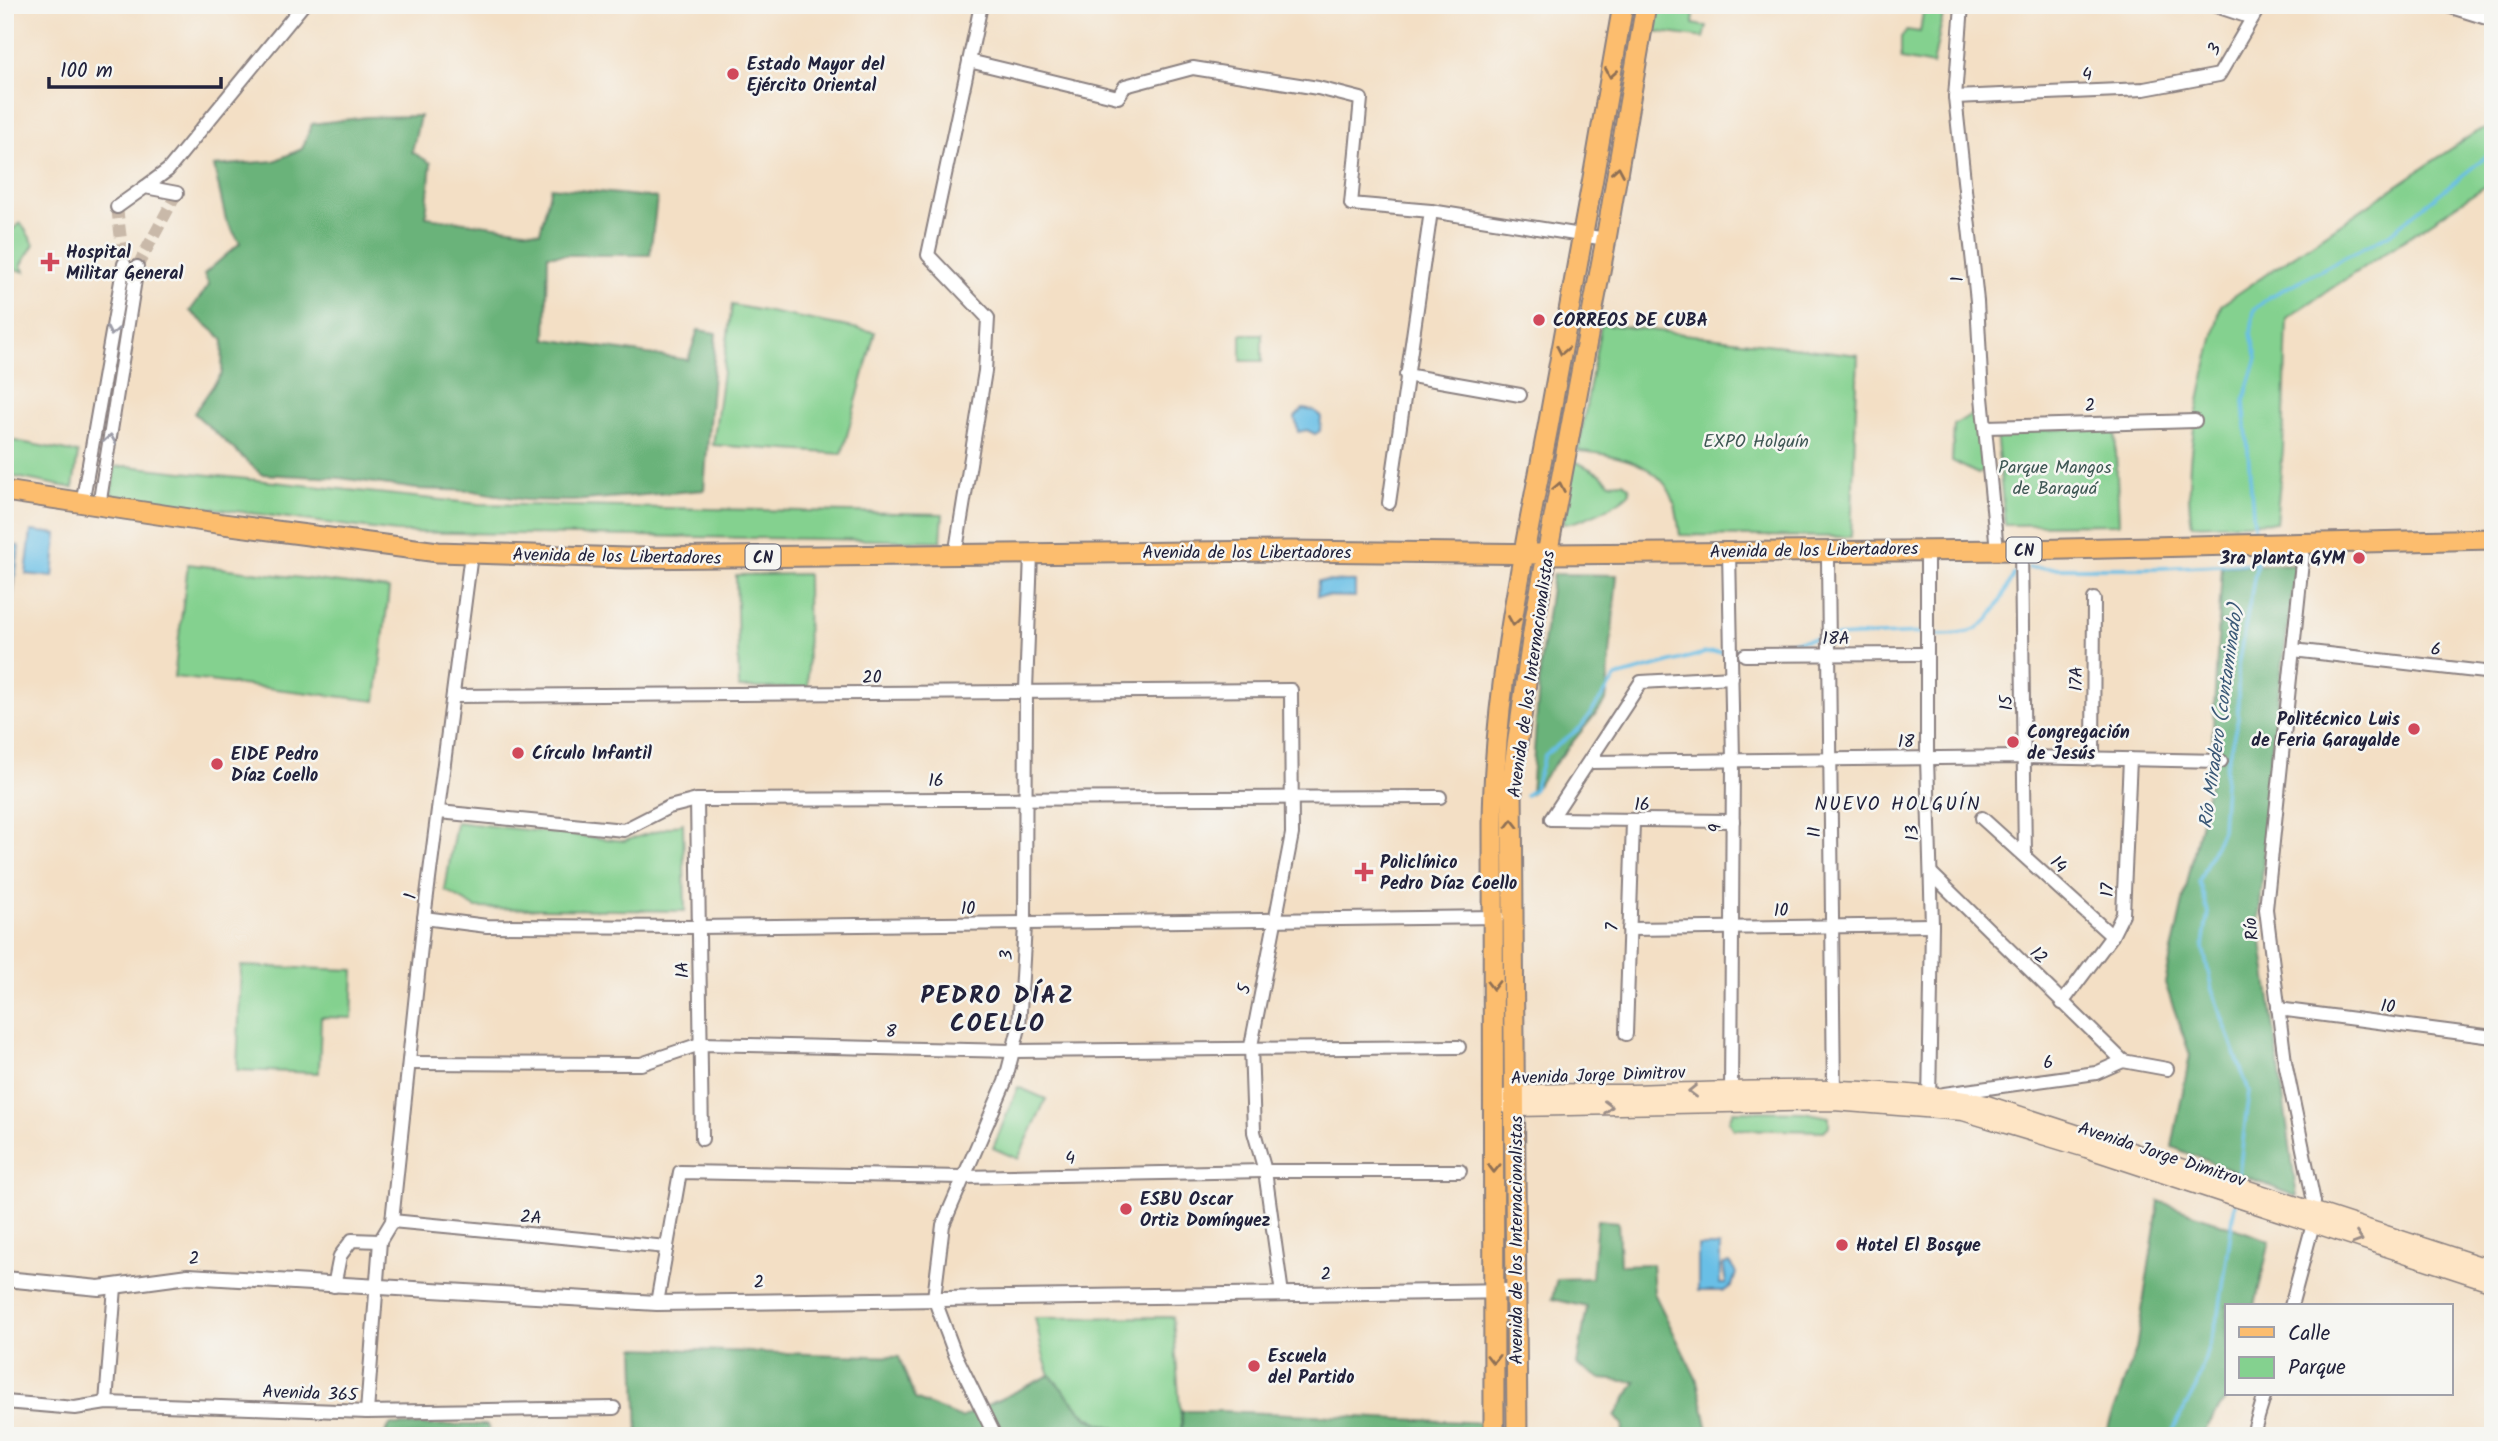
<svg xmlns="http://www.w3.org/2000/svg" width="2498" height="1441" font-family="Kalam,sans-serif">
  <rect width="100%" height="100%" fill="#f6f6f2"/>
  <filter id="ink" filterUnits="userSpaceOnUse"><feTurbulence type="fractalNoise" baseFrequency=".0143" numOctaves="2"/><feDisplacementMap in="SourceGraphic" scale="14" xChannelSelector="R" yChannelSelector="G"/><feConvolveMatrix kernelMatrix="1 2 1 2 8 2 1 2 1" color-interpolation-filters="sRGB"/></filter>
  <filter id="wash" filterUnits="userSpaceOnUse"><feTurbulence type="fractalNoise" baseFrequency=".00686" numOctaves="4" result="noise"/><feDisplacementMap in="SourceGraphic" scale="28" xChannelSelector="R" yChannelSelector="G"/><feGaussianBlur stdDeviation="1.57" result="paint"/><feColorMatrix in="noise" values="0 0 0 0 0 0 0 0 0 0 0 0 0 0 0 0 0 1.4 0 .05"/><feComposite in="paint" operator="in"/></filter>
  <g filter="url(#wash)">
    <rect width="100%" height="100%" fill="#f3dfc5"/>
    <g fill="#84d18f" stroke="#537a65" stroke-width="2">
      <polygon points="1655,5 1695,5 1693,24 1707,27 1704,38 1651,31"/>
      <polygon points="1924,5 1945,5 1933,65 1901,59 1901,37 1907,30 1920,32"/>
      <path d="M2493 127V181L2287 318 2283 449 2276 522 2192 525C2180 458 2206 371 2221 305L2476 132Z"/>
      <polygon points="21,223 34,244 21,266 25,272 5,267 5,225 10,231"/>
      <polygon points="732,305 875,332 842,454 713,445"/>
      <path d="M1601 324 1858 355 1851 537 1680 535C1678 525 1678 513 1674 502 1662 462 1613 454 1578 451Z"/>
      <rect x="1241" y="334" width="21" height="27"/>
      <polygon points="1973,413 1978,415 1983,471 1978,474 1952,461 1954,425"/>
      <polygon points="2115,427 2119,524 2005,525 1996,432"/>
      <polygon points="5,439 78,453 73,488 5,475"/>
      <path d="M1575 461 1600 474 1610 483 1623 482 1629 487 1630 492C1621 504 1579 523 1563 524Z"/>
      <polygon points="127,466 479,504 943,514 941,541 396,532 111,495 115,467"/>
      <polygon points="188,564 389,589 376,701 174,677"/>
      <polygon points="807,574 808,688 739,688 736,575"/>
      <polygon points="456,822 624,841 683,823 685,911 476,908 445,890"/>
      <polygon points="241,966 354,970 352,1018 321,1017 319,1073 237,1070"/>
      <polygon points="1018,1087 1046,1099 1018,1159 993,1148"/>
      <polygon points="1733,1111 1804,1112 1829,1117 1829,1126 1824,1131 1734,1129 1729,1120"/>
      <path d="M1173 1317 1182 1436C1125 1436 1082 1429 1051 1376 1042 1361 1040 1336 1035 1318Z"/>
    </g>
    <g fill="#6bb37a" stroke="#466a5a" stroke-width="2">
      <polygon points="420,116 412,152 431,163 426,217 540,232 551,187 657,198 650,255 548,255 546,339 688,360 698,330 716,333 704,490 572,501 525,500 474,491 417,489 340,478 261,474 194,413 222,373 223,339 190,311 209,285 204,274 240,243 226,220 214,166 274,161 302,149 312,124 367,117"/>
      <polygon points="2296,564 2272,744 2259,920 2297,1197 2172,1147 2190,1055 2165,983 2210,780 2222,566"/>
      <polygon points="1553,574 1617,575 1606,701 1531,793 1541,657"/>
      <polygon points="2159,1201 2270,1241 2255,1306 2227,1306 2229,1394 2201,1436 2105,1436 2136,1349"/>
      <polygon points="1597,1220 1618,1222 1620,1265 1652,1264 1654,1293 1697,1380 1708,1430 1804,1436 1622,1436 1623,1425 1615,1416 1636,1382 1601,1379 1577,1365 1587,1307 1552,1299 1557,1279 1592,1278"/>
      <polygon points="635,1348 899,1357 915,1399 961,1418 1050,1375 1088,1419 1138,1436 638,1436"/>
      <polygon points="1182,1411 1222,1411 1486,1423 1485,1436 1182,1436"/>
      <polygon points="390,1425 487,1425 491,1436 383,1436"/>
    </g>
    <g fill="#69bfe6" stroke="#467090" stroke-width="2">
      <polygon points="1303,409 1315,411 1321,417 1320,431 1315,434 1307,430 1298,432 1295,417"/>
      <polygon points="31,531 57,534 53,577 26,574"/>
      <polygon points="5,545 19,546 9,628 5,628"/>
      <polygon points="1318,581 1355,582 1355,597 1317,596"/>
      <polygon points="1698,1246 1720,1246 1720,1284 1726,1284 1723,1264 1729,1263 1736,1273 1732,1286 1724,1291 1698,1291"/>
    </g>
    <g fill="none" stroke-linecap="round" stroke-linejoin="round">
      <g stroke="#69bfe6" stroke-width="3.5">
        <polyline points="2255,539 2244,401 2257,358 2251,334 2254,310 2269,297 2388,235 2493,151"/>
        <polyline points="2029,568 2161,568 2257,563"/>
        <path d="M1930 634C1986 640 1992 618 2014 574"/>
        <polyline points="1833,637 1923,633"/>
        <polyline points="1736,650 1825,637"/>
        <polyline points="1526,795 1534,789 1545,755 1581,727 1616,677 1705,653 1728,651"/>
        <polyline points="2238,1182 2249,1091 2212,990 2203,947 2208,912 2199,881 2222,830 2226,767 2238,718 2238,665 2257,563 2256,550"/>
        <polyline points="2170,1436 2196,1387 2219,1313 2235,1204"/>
      </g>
    </g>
  </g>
  <g filter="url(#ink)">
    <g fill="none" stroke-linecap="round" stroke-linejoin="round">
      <g stroke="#c9b9a9" stroke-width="12" stroke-dasharray="12 6" stroke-linecap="butt">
        <polyline points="117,207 124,264"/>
        <polyline points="137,267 177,193"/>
      </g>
      <g stroke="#8a8080" stroke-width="16">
        <g id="minor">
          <polyline points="1962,5 1955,97 1977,301 1982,397 1997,550"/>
          <polyline points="2213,5 2252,18"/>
          <polyline points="2445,5 2493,20"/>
          <polyline points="969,61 1118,97 1125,86 1193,68 1318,88 1361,99 1351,204 1431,211 1606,239"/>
          <polyline points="1955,97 2144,89 2219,75 2260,5"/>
          <polyline points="145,187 168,170 303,5"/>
          <polyline points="117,207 145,187 177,193"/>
          <polyline points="1406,375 1520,395"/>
          <polyline points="1986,427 2195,421"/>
          <polyline points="1389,503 1431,211"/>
          <polyline points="82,504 124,264"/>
          <polyline points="99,506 137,267"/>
          <polyline points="2021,550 2025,856"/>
          <polyline points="1729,551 1733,760 1731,1097"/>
          <polyline points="955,556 985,371 988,318 928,255 981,5"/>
          <polyline points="1927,557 1927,758 1932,925 1929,1104"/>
          <polyline points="1828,560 1834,1095"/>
          <polyline points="2293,650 2493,673"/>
          <polyline points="1745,655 1926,654"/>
          <polyline points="453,696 1291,690 1292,834 1251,1046 1254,1132 1265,1171 1282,1294"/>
          <polyline points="2093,759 2094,599"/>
          <polyline points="1591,762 2024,757 2221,761"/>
          <polyline points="697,800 702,1139"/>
          <polyline points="439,812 624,830 669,807 697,800 1440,797"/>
          <polyline points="1982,818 2112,936"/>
          <polyline points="1551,819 1641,682 1732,677"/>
          <polyline points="1551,819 1733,821"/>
          <polyline points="1931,873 2123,1061"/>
          <polyline points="424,918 487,926 699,927 1498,917"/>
          <polyline points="1629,929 1932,925"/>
          <polyline points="2062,1003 2112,936 2123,914 2130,759"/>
          <polyline points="2278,1009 2493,1037"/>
          <polyline points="1626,1034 1633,822"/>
          <polyline points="409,1063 641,1064 700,1044 1013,1051 1459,1047"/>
          <polyline points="1944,1094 2096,1073 2123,1061 2167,1069"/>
          <polyline points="392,1221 667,1247"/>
          <polyline points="334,1286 340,1256 352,1240 380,1241"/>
          <polyline points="657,1303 680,1172 963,1177 1265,1171 1460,1171"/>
          <polyline points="2291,1306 2313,1224 2314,1202 2285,1062 2266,909 2304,543"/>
          <polyline points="5,1402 75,1408 106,1403 367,1412 614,1408"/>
          <polyline points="106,1403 115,1287"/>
          <polyline points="367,1412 380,1241 392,1221 424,918 471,554"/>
          <polyline points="2255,1427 2265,1394"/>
          <polyline points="995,1436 955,1354 934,1298 943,1225 1005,1082 1019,1028 1025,925 1026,690 1031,554"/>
        </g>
      </g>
      <g stroke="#8a8080" stroke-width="18">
        <polyline id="tertiary" points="5,1279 99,1288 188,1276 657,1303 1516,1291"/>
      </g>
      <g stroke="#8a8080" stroke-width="19">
        <g id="secondary">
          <path d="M1504 1098C1544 1088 1590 1094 1631 1093 1748 1090 1872 1081 1987 1104L2493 1269"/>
          <polyline points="1505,1104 1515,1108 1834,1102 1963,1112 2086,1149 2493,1283"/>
        </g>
      </g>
      <g stroke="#8a8080" stroke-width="23">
        <polyline id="primary" points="5,491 223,524 438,552 626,558 1290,551 1547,554 2021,550 2493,539"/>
      </g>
      <g stroke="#8a8080" stroke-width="23">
        <g id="trunk">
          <path d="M1494 1436 1493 824C1494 691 1523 557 1548 427 1574 286 1599 146 1623 5"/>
          <polyline points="1517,1436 1512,781 1535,619 1606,239 1646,5"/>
        </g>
      </g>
      <use href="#minor" stroke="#fff" stroke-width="12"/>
      <use href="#tertiary" stroke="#fff" stroke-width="14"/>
      <use href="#secondary" stroke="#fee5c5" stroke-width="16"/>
      <use href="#primary" stroke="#fcbd6e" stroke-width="19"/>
      <use href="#trunk" stroke="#fcbd6e" stroke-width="19"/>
    </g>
    <defs><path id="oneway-chevron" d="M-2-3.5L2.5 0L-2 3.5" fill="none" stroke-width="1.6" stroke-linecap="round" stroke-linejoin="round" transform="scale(1.75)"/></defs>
    <g stroke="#8f7054">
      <use href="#oneway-chevron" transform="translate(1611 73) rotate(100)"/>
      <use href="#oneway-chevron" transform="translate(1618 171) rotate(-80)"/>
      <use href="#oneway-chevron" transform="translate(1562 350) rotate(101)"/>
      <use href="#oneway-chevron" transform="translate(1559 487) rotate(-79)"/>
      <use href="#oneway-chevron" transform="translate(1514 621) rotate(99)"/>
      <use href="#oneway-chevron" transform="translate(1512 824) rotate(-90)"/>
      <use href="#oneway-chevron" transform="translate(1493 985) rotate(90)"/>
      <use href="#oneway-chevron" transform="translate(1494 1168) rotate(91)"/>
      <use href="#oneway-chevron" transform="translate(1493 1359) rotate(90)"/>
    </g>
    <g stroke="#9c9ca7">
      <use href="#oneway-chevron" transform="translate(112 331) rotate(100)"/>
      <use href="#oneway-chevron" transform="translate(110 439) rotate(-81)"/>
    </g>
    <g stroke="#9b8d87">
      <use href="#oneway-chevron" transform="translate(1693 1091) rotate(179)"/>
      <use href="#oneway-chevron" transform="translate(1608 1107) rotate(-1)"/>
      <use href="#oneway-chevron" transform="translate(2358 1239) rotate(18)"/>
    </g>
  </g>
  <g fill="#d1495b" stroke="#f6f6f2" stroke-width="2.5">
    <circle cx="733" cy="74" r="7"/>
    <path d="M46.5 251.5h7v7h7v7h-7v7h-7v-7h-7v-7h7z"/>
    <circle cx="1539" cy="320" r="7"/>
    <circle cx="2359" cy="558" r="7"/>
    <circle cx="2414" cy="729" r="7"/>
    <circle cx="2013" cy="742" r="7"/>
    <circle cx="518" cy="753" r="7"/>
    <circle cx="217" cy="764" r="7"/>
    <path d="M1360.5 861.5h7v7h7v7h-7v7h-7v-7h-7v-7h7z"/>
    <circle cx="1126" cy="1209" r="7"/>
    <circle cx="1842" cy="1245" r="7"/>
    <circle cx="1254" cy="1366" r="7"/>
  </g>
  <g text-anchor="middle" stroke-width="5" stroke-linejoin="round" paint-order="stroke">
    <g fill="#f6f6f2" stroke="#626272" stroke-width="2">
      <rect x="2006.5" y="537.5" width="35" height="25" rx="5"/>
      <rect x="745.5" y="544.5" width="35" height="25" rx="5"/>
    </g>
    <g font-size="16" font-weight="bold" fill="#22223b">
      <text x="2024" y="556">CN</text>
      <text x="763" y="563">CN</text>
    </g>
    <g font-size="18" fill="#22223b" stroke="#f6f6f2">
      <text transform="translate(2214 49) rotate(-59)" y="6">3</text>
      <text transform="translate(2087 74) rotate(-2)" y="6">4</text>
      <text transform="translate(1957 279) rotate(-96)" y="6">1</text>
      <text transform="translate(2090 405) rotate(-2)" y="6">2</text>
      <text transform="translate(1814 550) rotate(-1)" y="6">Avenida de los Libertadores</text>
      <text x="1247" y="558">Avenida de los Libertadores</text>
      <text transform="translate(617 556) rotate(1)" y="6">Avenida de los Libertadores</text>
      <text x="1836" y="644">18A</text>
      <text transform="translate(2436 649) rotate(7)" y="6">6</text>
      <text transform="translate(1531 674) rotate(-82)" y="6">Avenida de los Internacionalistas</text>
      <text transform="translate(872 677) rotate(-1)" y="6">20</text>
      <text transform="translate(2076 679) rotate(-89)" y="6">17A</text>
      <text transform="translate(2006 703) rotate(-91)" y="6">15</text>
      <text x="1906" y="747">18</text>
      <text x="936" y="786">16</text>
      <text x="1642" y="810">16</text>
      <text transform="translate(1715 828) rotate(-90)" y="6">9</text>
      <text transform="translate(1814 832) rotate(-91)" y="6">11</text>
      <text transform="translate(1912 833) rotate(-92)" y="6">13</text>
      <text transform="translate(2059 864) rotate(43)" y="6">14</text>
      <text transform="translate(2107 890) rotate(-88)" y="6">17</text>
      <text transform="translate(410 896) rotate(-82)" y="6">1</text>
      <text x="968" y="914">10</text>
      <text transform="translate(1781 910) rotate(-1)" y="6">10</text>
      <text transform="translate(1612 927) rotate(-88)" y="6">7</text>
      <text transform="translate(2251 929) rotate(-96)" y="6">Río</text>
      <text transform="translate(1006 955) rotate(-87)" y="6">3</text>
      <text transform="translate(2039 955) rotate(45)" y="6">12</text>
      <text transform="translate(682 970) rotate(-91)" y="6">1A</text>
      <text transform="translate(1244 989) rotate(-80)" y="6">5</text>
      <text transform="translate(2388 1006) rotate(7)" y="6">10</text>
      <text transform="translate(891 1031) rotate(1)" y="6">8</text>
      <text transform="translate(2048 1062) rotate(-8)" y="6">6</text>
      <text transform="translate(1598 1075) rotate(-2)" y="6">Avenida Jorge Dimitrov</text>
      <text transform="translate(2162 1154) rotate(18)" y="6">Avenida Jorge Dimitrov</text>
      <text transform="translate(1070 1158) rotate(-1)" y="6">4</text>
      <text transform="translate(531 1217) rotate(5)" y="6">2A</text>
      <text transform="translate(1516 1240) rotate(-90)" y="6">Avenida de los Internacionalistas</text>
      <text transform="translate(194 1258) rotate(1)" y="6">2</text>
      <text transform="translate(1326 1274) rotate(-1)" y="6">2</text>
      <text transform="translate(759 1282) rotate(-1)" y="6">2</text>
      <text transform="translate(310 1393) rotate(2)" y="6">Avenida 365</text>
    </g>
    <g font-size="18" font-weight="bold" fill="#22223b" stroke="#f6f6f2" text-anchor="start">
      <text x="747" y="70">Estado Mayor del<tspan x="747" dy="21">Ejército Oriental</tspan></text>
      <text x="66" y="258">Hospital<tspan x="66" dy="21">Militar General</tspan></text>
      <text x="1553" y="326">CORREOS DE CUBA</text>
      <text x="2345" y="564" text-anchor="end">3ra planta GYM</text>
      <text x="2400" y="725" text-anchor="end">Politécnico Luis<tspan x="2400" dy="21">de Feria Garayalde</tspan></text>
      <text x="2027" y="738">Congregación<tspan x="2027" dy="21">de Jesús</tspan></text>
      <text x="532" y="759">Círculo Infantil</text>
      <text x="231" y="760">EIDE Pedro<tspan x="231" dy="21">Díaz Coello</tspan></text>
      <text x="1380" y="868">Policlínico<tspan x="1380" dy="21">Pedro Díaz Coello</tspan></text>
      <text x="1140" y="1205">ESBU Oscar<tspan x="1140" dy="21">Ortiz Domínguez</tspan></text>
      <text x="1856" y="1251">Hotel El Bosque</text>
      <text x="1268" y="1362">Escuela<tspan x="1268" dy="21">del Partido</tspan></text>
    </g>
    <g font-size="18" fill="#3f5754" stroke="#f6f6f2">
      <text x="1756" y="447">EXPO Holguín</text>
      <text x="2055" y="473">Parque Mangos<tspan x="2055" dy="21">de Baraguá</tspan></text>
    </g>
    <g font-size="19" font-style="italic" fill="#3b5977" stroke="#f6f6f2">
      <text transform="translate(2220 716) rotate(-82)" y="7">Río Miradero (contaminado)</text>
    </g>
    <g font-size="19" letter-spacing="2" fill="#22223b" stroke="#f6f6f2">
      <text x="1898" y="810">NUEVO HOLGUÍN</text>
    </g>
    <g font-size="24" font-weight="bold" letter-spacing="2" fill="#22223b" stroke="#f6f6f2">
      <text x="998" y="1003">PEDRO DÍAZ<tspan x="998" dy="28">COELLO</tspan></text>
    </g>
  </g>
  <rect width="2498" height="1441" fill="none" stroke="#f6f6f2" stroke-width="28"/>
  <rect x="2225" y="1304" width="228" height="91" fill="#f6f6f2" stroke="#a1a1a9" stroke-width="2"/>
  <rect x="2239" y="1327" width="35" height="10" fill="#fcbd6e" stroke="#a1a1a9" stroke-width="2"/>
  <text x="2288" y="1340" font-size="21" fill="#22223b">Calle</text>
  <rect x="2239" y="1357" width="35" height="21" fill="#84d18f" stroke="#a1a1a9" stroke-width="2"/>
  <text x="2288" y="1374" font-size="21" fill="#22223b">Parque</text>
  <path d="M49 77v10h172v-10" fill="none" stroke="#22223b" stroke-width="3.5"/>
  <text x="60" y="77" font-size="21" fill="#22223b" stroke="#f6f6f2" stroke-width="5" paint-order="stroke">100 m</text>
</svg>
